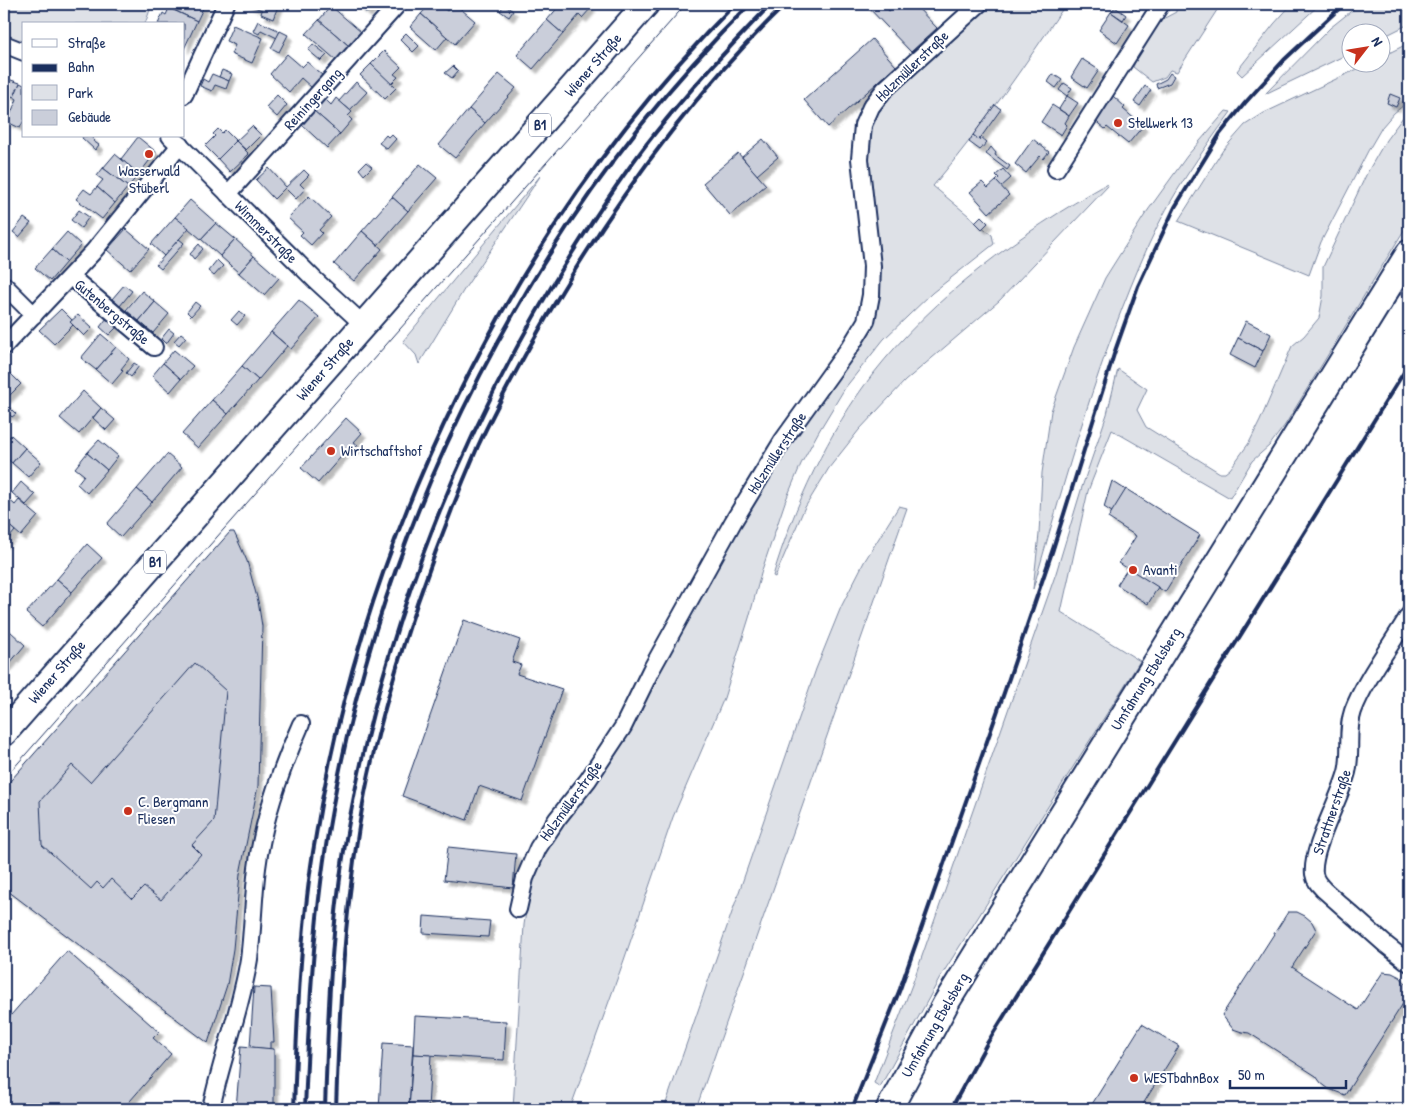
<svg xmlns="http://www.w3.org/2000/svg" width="1413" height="1113" font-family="'Patrick Hand',sans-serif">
  <defs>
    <filter id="shadow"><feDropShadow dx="4.5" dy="4.5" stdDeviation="1" flood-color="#0004"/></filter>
  </defs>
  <rect width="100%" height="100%" fill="#fff"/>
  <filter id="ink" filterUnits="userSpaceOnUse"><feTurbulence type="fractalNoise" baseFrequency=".02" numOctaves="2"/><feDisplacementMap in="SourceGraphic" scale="10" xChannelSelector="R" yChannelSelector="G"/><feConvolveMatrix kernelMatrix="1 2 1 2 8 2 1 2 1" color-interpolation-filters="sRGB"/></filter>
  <g filter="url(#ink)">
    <g fill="#dee1e7" stroke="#7c88a2">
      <polygon points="4,4 152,4 145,24 24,24 24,43 4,36"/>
      <path d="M990 4H1066C1024 66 981 129 933 186L992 235 994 244 932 293 884 339 845 388 819 431 801 464 785 502 762 570 749 618 724 698 673 817 624 960 570 1109H513L524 925 530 885 541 856 739 524 790 443 867 334 877 309 879 296 867 174 868 145 872 122 891 94Z"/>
      <polygon points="1176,4 1221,4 1177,72 1170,70 1165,77 1152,82 1133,67 1141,48 1159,21 1176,12"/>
      <polygon points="1292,4 1320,4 1242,76 1237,71 1274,24"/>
      <polygon points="1360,4 1409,4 1409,24 1381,38 1380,32 1350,32 1350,53 1265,94 1330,28"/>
      <polygon points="1409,43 1409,101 1394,113 1382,127 1368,151 1321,242 1309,275 1178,221 1223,150 1245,125 1264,113 1370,63 1380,62 1381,57"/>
      <path d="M1226 111 1231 112C1200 154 1170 197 1149 244 1099 355 1067 473 1033 589L1039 534 1042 473 1051 411 1074 347 1105 278 1146 213 1187 156Z"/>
      <polygon points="1409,112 1409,222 1285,425 1269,446 1252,461 1230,498 1112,430 1088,491 1061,612 1140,661 941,976 880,1087 874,1083 913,982 1056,573 1082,487 1107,414 1118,369 1147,389 1137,410 1146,427 1220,473 1225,473 1230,469 1249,443 1260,421 1292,346 1304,336 1319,318 1323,296 1323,267 1367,173 1386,140 1403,117"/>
      <polygon points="541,175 465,288 419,364 416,355 403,341"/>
      <path d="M1107 184 1108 186 999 301 905 381 859 430 829 468 804 509 775 577 773 576C793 508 829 430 873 374 936 294 1019 234 1107 184Z"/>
      <polygon points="899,506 907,508 696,1109 664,1109 816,669 841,607 864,562"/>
    </g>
    <g fill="#caceda" stroke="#1b2f5e" filter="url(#shadow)">
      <polygon points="177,4 205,4 197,21 174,10"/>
      <polygon points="246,4 279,4 273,19 261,14 262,10"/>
      <polygon points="356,4 375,4 367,13"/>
      <polygon points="430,4 439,4 447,11 455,4 475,21 455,44 421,14"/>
      <polygon points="561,4 589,4 588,6 591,8 582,18 579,15 563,34 547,20"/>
      <polygon points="865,4 882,4 889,11 897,4 914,4 937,28 911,52"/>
      <polygon points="504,5 513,11 509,17 500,11"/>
      <polygon points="331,6 361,32 349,46 319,20"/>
      <polygon points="1115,7 1126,15 1123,20 1111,12"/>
      <polygon points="169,8 197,21 184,49 184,24 158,24 163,13 166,15"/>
      <polygon points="1111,12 1129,25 1117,43 1099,30"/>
      <polygon points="421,14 447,37 436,50 410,27"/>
      <polygon points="319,20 349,46 336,60 306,34"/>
      <polygon points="547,20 563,34 533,69 517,55"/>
      <polygon points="258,21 280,31 277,38 261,30 259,34 253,31"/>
      <polygon points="233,25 263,38 252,63 231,54 235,45 226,41"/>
      <polygon points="280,31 288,35 279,52 271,48"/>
      <polygon points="406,33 419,46 413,52 400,39"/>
      <polygon points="872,39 896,66 828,127 804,100"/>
      <polygon points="313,44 327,55 321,61 308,50"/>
      <polygon points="384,51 401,67 394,74 398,77 391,84 371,64"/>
      <polygon points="287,54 302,67 307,62 323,76 312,88 301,78 289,92 270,74"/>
      <polygon points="1082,59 1099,70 1087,88 1071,77"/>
      <polygon points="371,64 396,88 385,99 360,75"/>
      <polygon points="453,66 458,71 452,78 445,73"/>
      <polygon points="222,70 232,74 229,81 219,77"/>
      <polygon points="1170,73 1174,76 1170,83 1157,88 1156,84 1166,79"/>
      <polygon points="212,74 229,81 226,89 215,85 212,91 200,86 203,79 208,82"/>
      <polygon points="499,74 516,88 485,123 469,109"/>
      <polygon points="1053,74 1062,80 1056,88 1048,82"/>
      <polygon points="5,78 20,83 14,97 4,93"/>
      <polygon points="356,82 367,92 350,110 339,101"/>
      <polygon points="20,83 24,85 24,120 20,128 7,122 17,99 14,97"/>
      <polygon points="1064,83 1072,88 1067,96 1059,90"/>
      <polygon points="1145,86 1151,90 1140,106 1134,102"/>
      <polygon points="1390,94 1400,98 1396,107 1387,103"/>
      <polygon points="277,95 287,105 277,117 266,107"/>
      <polygon points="1067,96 1078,103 1069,116 1059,109"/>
      <polygon points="1113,96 1125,107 1123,109 1143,126 1128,144 1107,127 1105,129 1093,119"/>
      <polygon points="336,98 352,112 348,116 352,120 340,134 314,111 325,99 331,105"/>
      <polygon points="995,105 1001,109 979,140 973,135"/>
      <polygon points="1052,105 1069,116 1065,123 1067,125 1061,135 1041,122"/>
      <polygon points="469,109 485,123 455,158 439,145"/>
      <polygon points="314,111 340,134 327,148 302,125"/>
      <polygon points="252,126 261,135 246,150 236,141"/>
      <polygon points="218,129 222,133 225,130 236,141 218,159 205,146 215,136 213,134"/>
      <polygon points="391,134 396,139 387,149 379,143 386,135 388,137"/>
      <polygon points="973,135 979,140 981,137 987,142 980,150 969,142"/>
      <polygon points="83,136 90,136 94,140 93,141 99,145 95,150 82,138"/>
      <polygon points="138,137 156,152 139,174 121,159"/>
      <polygon points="763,139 778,157 757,175 742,157"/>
      <polygon points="1033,139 1049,152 1043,159 1040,156 1026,173 1015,164"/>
      <polygon points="236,141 249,154 230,172 218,159"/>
      <polygon points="991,147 996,153 995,155 1010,166 1007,170 986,154"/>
      <polygon points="738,153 766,185 730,215 703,183"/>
      <polygon points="115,154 139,174 128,187 103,168"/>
      <polygon points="366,162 372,167 364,175 359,169"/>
      <polygon points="420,164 437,178 408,211 392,197"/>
      <polygon points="103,168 128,187 115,203 97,187 103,180 97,176"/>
      <polygon points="269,168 286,187 274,199 256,180"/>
      <polygon points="1003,169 1011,178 1001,187 996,181 999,178 996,175"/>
      <polygon points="304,170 309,175 300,184 305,189 296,199 285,188"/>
      <polygon points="996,181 1009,195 989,213 970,192 982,182 988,188"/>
      <polygon points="97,187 115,203 102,219 76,199 84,189 91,194"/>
      <polygon points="309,196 331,217 319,230 322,233 311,245 300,235 303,232 288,218"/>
      <polygon points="392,197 408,211 378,245 362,231"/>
      <polygon points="190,200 216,223 201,239 175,217"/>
      <polygon points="79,210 89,217 81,228 71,220"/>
      <polygon points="981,216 988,223 982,229 975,222"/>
      <polygon points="175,217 189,228 164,256 151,244"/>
      <polygon points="24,218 31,223 19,237 13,232"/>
      <polygon points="216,223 235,239 220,256 201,239"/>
      <polygon points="126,229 149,249 130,270 107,250"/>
      <polygon points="362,231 382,249 354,281 334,264"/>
      <polygon points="67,232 81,245 66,262 52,249"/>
      <polygon points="179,239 184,243 161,269 156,265"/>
      <polygon points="235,239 254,256 239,273 220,256"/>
      <polygon points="199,244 203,249 194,259 190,254"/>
      <polygon points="52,249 66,262 50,281 35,268"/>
      <polygon points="254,256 279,278 264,295 239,273"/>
      <polygon points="217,260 223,266 214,276 208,271"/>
      <polygon points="124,285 132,291 120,306 112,299"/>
      <polygon points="142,291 155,302 139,321 126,310"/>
      <polygon points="299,300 319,317 291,349 271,332"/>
      <polygon points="155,302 169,314 153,333 139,321"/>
      <polygon points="195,302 200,306 191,316 187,312"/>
      <polygon points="61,309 72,320 70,322 73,325 54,344 39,330"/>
      <polygon points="239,311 245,316 237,325 231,320"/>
      <polygon points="78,315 92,328 84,336 70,322"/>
      <polygon points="107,318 117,327 109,335 100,327"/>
      <polygon points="1246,321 1271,334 1263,351 1238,338"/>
      <polygon points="169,329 174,333 166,344 161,339"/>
      <polygon points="271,332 287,346 258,380 242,366"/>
      <polygon points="181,333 186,337 179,345 174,341"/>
      <polygon points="101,334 116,347 96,370 81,358"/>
      <polygon points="1238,338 1263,351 1255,368 1230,355"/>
      <polygon points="116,347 129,359 121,369 123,371 112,384 96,370"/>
      <polygon points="174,350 193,366 181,379 163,363"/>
      <polygon points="134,363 139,366 131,377 126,373"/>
      <polygon points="163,363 181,379 170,392 152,376"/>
      <polygon points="242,366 258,380 228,414 212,400"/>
      <polygon points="10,373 21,384 6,399 4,397 4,374 6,377"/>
      <polygon points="83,391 101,408 79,434 60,418"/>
      <polygon points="212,400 228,414 198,448 182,434"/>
      <polygon points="6,404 16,414 12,417 9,414 6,417 4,415 4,407"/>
      <polygon points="101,408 115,420 106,430 93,418"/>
      <polygon points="346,418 362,433 354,442 358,445 351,453 347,450 318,483 301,468"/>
      <polygon points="11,435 25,448 12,463 4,456 4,443"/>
      <polygon points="99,440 118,456 107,470 87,453"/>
      <polygon points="25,448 41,462 28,477 12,463"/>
      <polygon points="87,453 107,470 87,493 77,484 84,475 75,468"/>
      <polygon points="167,454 182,467 152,502 137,489"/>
      <polygon points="1112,481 1129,492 1115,514 1104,507"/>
      <polygon points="21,482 35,495 26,505 12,493"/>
      <polygon points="137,489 152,502 121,537 107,524"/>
      <polygon points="1126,489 1200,535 1165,592 1119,563 1136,536 1108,518"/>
      <polygon points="5,496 15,505 19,500 38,516 21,536 4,521"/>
      <polygon points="4,521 15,531 4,544"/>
      <polygon points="230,532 234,532 247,561 258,601 262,626 258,786 240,874 233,949 227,985 208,1043 4,888 4,788"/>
      <polygon points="87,544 102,558 72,592 57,579"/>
      <polygon points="1128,568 1158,587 1148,604 1117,585"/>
      <polygon points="57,579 72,592 42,627 26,613"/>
      <polygon points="464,620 520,640 512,662 521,665 517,674 562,689 522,801 479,786 467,820 402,796"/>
      <polygon points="10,631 25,645 4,670 4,638"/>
      <polygon points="195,663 226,691 214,821 192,845 201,854 161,900 144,887 132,899 111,879 103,888 97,882 91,889 42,845 40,801 72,765 90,782"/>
      <polygon points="448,847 516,854 513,888 444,880"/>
      <polygon points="1288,912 1297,912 1305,916 1312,922 1316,930 1292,967 1358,1010 1383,972 1392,973 1400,977 1409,987 1409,994 1345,1095 1329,1089 1321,1083 1316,1076 1249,1033 1242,1032 1233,1029 1222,1015"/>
      <polygon points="424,916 490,921 488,937 423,933"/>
      <polygon points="67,951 159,1032 153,1038 171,1054 123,1109 4,1109 4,1023"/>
      <polygon points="254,987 271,988 274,1042 270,1042 270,1049 250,1047"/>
      <polygon points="415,1016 506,1021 504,1060 413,1054"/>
      <polygon points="1142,1024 1179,1046 1140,1109 1089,1109"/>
      <polygon points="383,1043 413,1045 409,1109 379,1109"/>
      <polygon points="241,1046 274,1049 274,1109 236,1109"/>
      <polygon points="413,1054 431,1055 428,1109 409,1109"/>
    </g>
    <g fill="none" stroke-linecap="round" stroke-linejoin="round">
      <g stroke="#1b2f5e" stroke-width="20">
        <g id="street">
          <polyline points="4,44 24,52"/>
          <polyline points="184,95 226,4"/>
          <polyline points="170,136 315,280 364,325"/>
          <polyline points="1056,169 1161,4"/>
          <polyline points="228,194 398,4"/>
          <polyline points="71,277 154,347"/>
          <polyline points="4,285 34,315"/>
          <polyline points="4,346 93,252 180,145"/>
          <path d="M1409 615C1392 644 1364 681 1353 711 1346 731 1352 752 1347 772 1340 799 1311 849 1314 874 1315 881 1319 885 1324 890L1385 944 1409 963"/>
          <polyline points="518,909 525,878 538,848 557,819 588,780 623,727 651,670 733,522 783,440 852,344 866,321 871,295 872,266 860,159 863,125 871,107 884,90 979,4"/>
          <path d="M211 1109C221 1059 241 1010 249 959 253 929 253 899 257 868 263 819 281 769 301 724"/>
        </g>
      </g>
      <g stroke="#1b2f5e" stroke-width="29">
        <g id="primary">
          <polyline points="4,733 646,4"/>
          <polyline points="889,1109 946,1003 1409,253"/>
        </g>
      </g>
      <use href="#street" stroke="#fff" stroke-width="16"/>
      <use href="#primary" stroke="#fff" stroke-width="25"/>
      <polyline stroke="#1b2f5e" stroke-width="1" points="4,779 686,4"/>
      <g stroke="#1b2f5e" stroke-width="4">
        <path d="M294 1109C297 1024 300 937 313 852 361 540 511 228 735 4"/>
        <path d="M305 1109C309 1009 314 908 332 810 385 513 535 216 750 4"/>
        <path d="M325 1109C328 1014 331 916 349 822 386 622 461 430 569 258 596 215 624 172 656 132 692 87 731 45 771 4"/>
        <path d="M336 1109C339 1015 344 920 359 827 371 750 393 675 418 601 436 549 456 497 478 446 496 407 517 369 538 332 606 213 687 99 786 4"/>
        <polyline points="852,1109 900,989 1005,690 1053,549 1115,351 1138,286 1175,207 1220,134 1245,103 1284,60 1344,4"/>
        <polyline points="951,1109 986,1045 1409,364"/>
      </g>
    </g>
  </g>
  <g fill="#c8321e" stroke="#fff" stroke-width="2">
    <circle cx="1118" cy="123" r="5"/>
    <circle cx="149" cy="154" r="5"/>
    <circle cx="331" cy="451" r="5"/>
    <circle cx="1133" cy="570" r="5"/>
    <circle cx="128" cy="811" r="5"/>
    <circle cx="1134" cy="1078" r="5"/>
  </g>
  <g text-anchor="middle" stroke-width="4" stroke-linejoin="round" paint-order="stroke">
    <g fill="#fff" stroke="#5f6d8e" stroke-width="1">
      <rect x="529" y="113.5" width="22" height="23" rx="4"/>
      <rect x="144" y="550.5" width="22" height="23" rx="4"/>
    </g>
    <g font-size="14" font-weight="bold" fill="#1b2f5e">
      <text x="540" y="130">B1</text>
      <text x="155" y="567">B1</text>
    </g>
    <g font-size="15" fill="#1b2f5e" stroke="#fff">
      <text transform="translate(593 65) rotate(-49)" y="5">Wiener Straße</text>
      <text transform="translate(912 66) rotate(-44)" y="5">Holzmüllerstraße</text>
      <text transform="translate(313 99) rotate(-48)" y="5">Reiningergang</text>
      <text transform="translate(266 232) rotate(45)" y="5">Wimmerstraße</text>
      <text transform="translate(112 312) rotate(40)" y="5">Gutenbergstraße</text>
      <text transform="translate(325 369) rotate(-49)" y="5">Wiener Straße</text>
      <text transform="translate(777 453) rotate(-57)" y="5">Holzmüllerstraße</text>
      <text transform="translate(57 672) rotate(-49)" y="5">Wiener Straße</text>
      <text transform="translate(1146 679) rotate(-58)" y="5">Umfahrung Ebelsberg</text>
      <text transform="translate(571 801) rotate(-54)" y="5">Holzmüllerstraße</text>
      <text transform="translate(1332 812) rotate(-71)" y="5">Strattnerstraße</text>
      <text transform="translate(935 1025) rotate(-60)" y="5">Umfahrung Ebelsberg</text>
    </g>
    <g font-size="15" fill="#1b2f5e" stroke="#fff" text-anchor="start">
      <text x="1128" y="128">Stellwerk 13</text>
      <text x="149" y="176" text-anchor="middle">Wasserwald<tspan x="149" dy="17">Stüberl</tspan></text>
      <text x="341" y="456">Wirtschaftshof</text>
      <text x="1143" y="575">Avanti</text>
      <text x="138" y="807">C. Bergmann<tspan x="138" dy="17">Fliesen</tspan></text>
      <text x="1144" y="1083">WESTbahnBox</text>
    </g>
  </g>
  <rect width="1413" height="1113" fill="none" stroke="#fff" stroke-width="20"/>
  <rect x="10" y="10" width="1393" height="1093" fill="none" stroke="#1b2f5e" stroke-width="2" filter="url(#ink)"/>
  <rect x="22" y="22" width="162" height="115" fill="#ffffff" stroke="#a4acbf"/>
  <rect x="32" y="39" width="25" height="8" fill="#ffffff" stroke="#a4acbf"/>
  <text x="68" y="48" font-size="15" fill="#1b2f5e">Straße</text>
  <rect x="32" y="64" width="25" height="8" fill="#1b2f5e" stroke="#a4acbf"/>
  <text x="68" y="72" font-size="15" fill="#1b2f5e">Bahn</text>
  <rect x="32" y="85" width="25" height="15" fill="#dee1e7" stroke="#a4acbf"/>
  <text x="68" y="98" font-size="15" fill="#1b2f5e">Park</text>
  <rect x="32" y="110" width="25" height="15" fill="#caceda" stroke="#a4acbf"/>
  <text x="68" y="122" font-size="15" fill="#1b2f5e">Gebäude</text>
  <g transform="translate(1366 48) rotate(59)"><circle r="24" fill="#ffffff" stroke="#a4acbf"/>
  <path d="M0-4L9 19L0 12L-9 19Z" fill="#c8321e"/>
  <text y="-8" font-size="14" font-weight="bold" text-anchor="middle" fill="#1b2f5e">N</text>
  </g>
  <path d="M1230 1080v8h116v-8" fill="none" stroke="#1b2f5e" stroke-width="2.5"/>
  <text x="1238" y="1080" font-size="15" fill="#1b2f5e" stroke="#ffffff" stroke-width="4" paint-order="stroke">50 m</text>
</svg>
